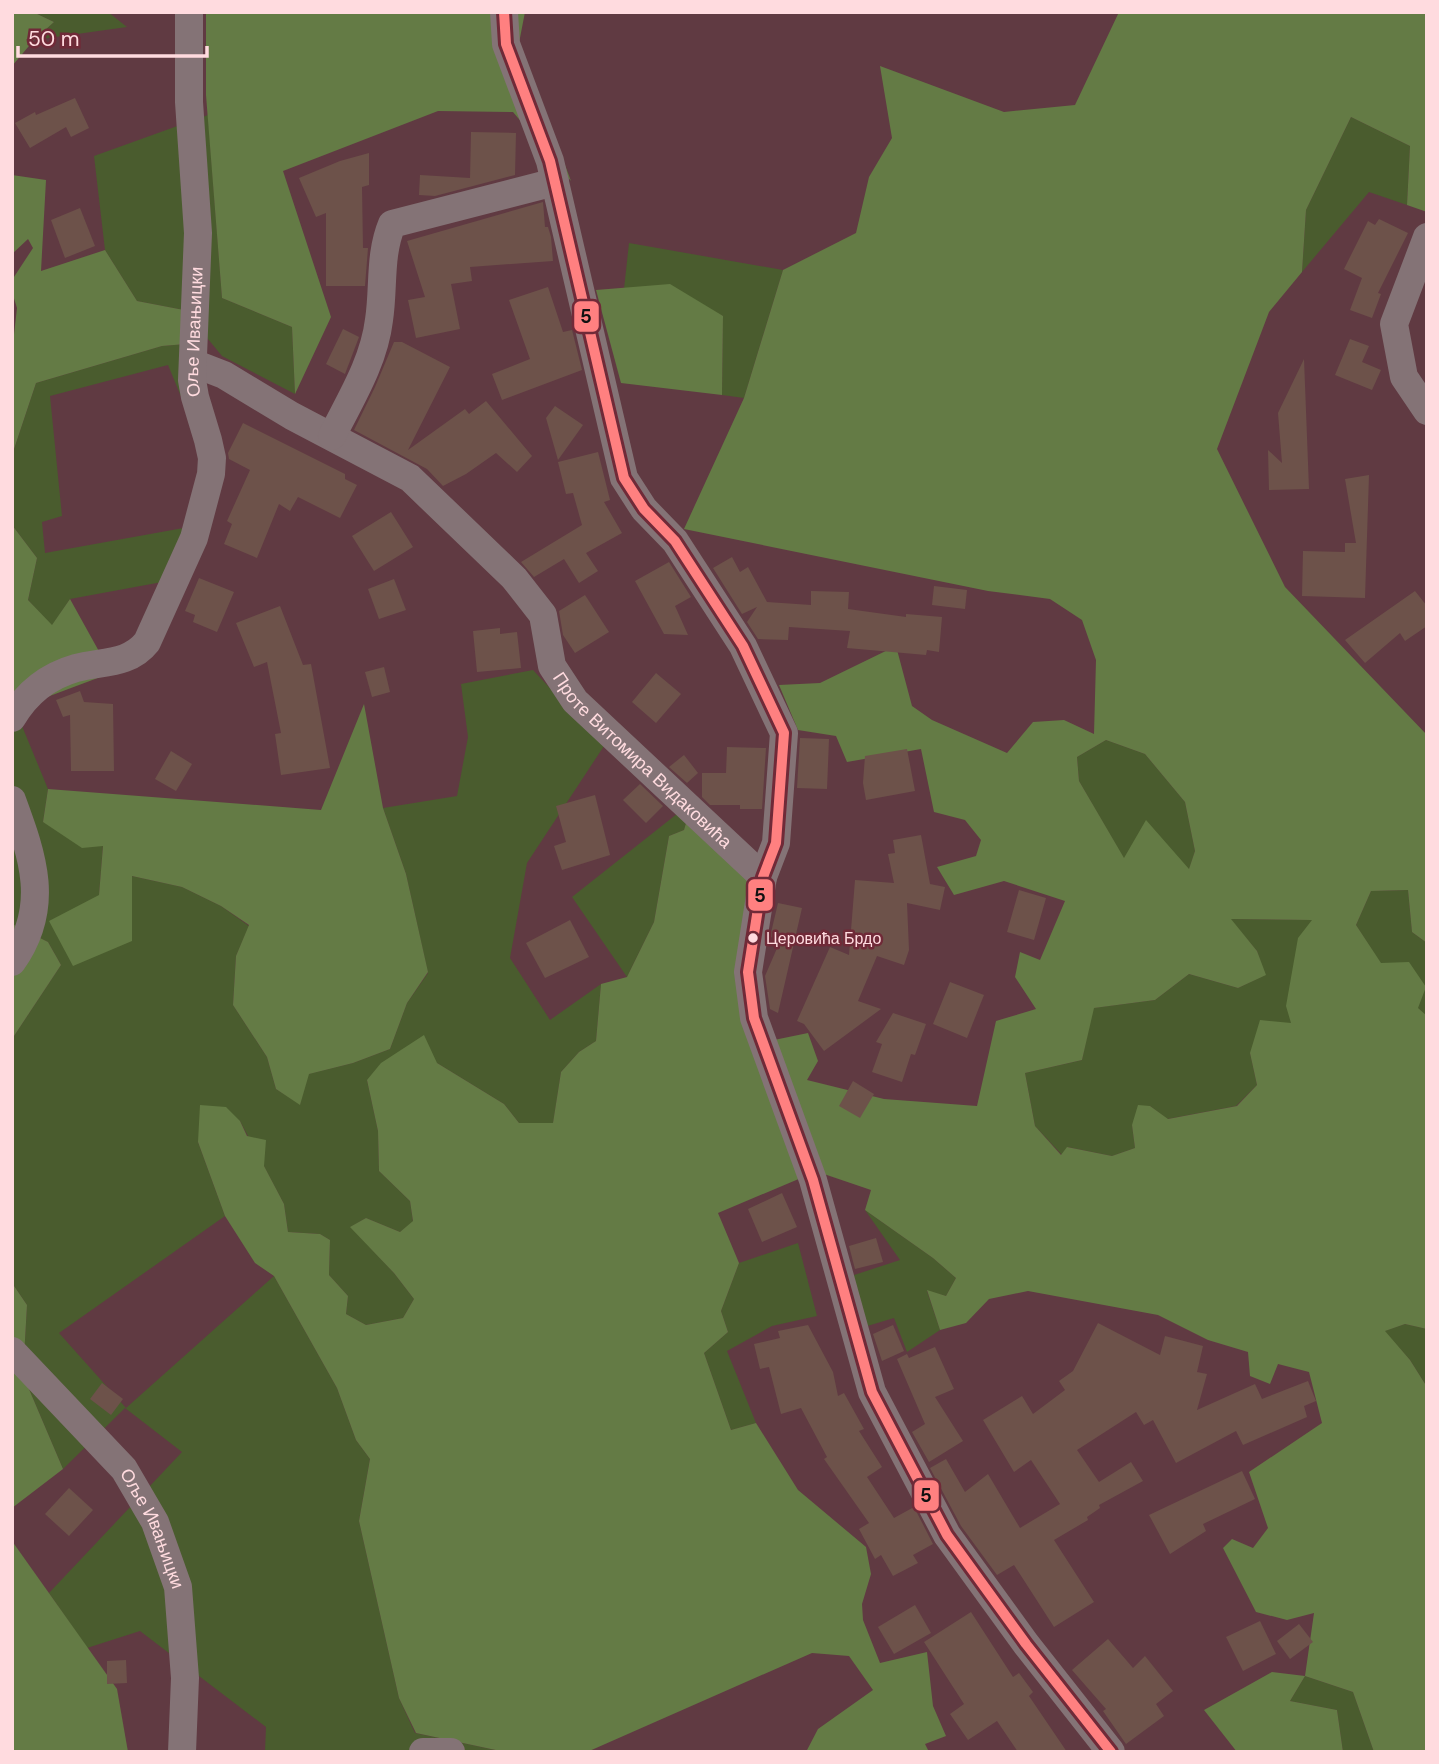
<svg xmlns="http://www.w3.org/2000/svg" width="1439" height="1764" font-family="'DM Sans',sans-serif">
  <rect width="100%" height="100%" fill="#603a42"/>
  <g fill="#4a5c2e">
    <polygon points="33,12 108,12 127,27 34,40 54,22"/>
    <polygon points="208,115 222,298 292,327 295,394 222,356 184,310 137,301 105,250 94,156"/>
    <polygon points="1351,117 1410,146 1407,205 1369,192 1302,272 1306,210"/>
    <polygon points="629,243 783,270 744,398 722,395 723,316 624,289"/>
    <polygon points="186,344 199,440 168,365 50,396 62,516 42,522 45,553 189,527 173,580 70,599 52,626 28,600 37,558 12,525 12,455 36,383 162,346"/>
    <polygon points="533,670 604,746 527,863 510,958 550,1020 601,984 596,1041 579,1052 561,1072 553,1124 519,1123 504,1104 437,1063 367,1080 378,1131 379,1171 410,1201 413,1222 400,1232 366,1218 351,1227 394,1273 414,1299 403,1318 366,1325 346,1314 348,1296 329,1275 330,1240 320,1234 288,1232 284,1204 240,1121 198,1142 225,1216 59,1333 126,1408 274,1276 337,1388 356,1440 370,1459 359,1521 399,1698 415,1733 505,1752 265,1752 266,1727 140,1631 87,1648 49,1593 182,1452 125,1408 63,1469 23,1375 27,1305 12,1283 12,1039 61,965 48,942 12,924 12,709 15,709 48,789 43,822 103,845 99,895 73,966 132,876 182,887 221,906 249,926 236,956 233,1005 267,1057 276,1089 300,1104 308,1074 353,1063 390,1049 407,1003 428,973 406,874 383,808 457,796 468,737 461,684"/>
    <polygon points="1106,740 1145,754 1185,802 1195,851 1189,870 1124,859 1079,781 1077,757"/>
    <polygon points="692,802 684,830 669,836 654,922 627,977 572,897"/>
    <path d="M1408 890 1412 932 1427 943V1016C1397 993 1376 956 1356 925L1371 891Z"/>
    <polygon points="1230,919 1313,920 1292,1023 1250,1053 1257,1085 1236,1106 1167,1119 1150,1106 1132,1125 1135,1148 1112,1156 1068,1147 1062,1155 1035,1126 1025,1073 1082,1060 1093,1008 1155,1000 1189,974 1238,988 1265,975 1257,951"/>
    <polygon points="865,1210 933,1258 956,1278 946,1296 927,1291 940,1330 907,1352 894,1318 864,1327 851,1276 900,1260"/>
    <polygon points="798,1243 817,1316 772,1326 727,1351 756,1423 731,1430 704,1353 728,1332 721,1311 739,1263"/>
    <polygon points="1405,1324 1427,1329 1427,1387 1410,1360 1384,1331"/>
    <polygon points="1305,1676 1353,1692 1374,1752 1343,1752 1337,1710 1290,1701"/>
  </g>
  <g fill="#647b45" fill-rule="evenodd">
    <polygon points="12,12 33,12 54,22 34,40 12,66"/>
    <polygon points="206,12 525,12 519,43 571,181 513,112 438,111 283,171 331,317 295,394 292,327 222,298 206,95"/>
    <path d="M1119 12H1427V212L1407 205 1410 146 1351 117 1306 210 1302 272 1269 312 1217 449 1285 587 1427 735V943L1412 932 1408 890 1371 891 1356 925 1381 963 1409 962 1426 987 1418 1008 1427 1016V1329L1405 1324 1385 1331 1410 1360 1427 1387V1752H1374L1353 1692 1305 1676 1290 1701 1337 1710 1343 1752H1237L1204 1710 1272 1672 1305 1676 1314 1613 1287 1620 1256 1612 1223 1548 1232 1539 1253 1548 1268 1528 1249 1472 1322 1423 1309 1372 1278 1364 1270 1384 1250 1376 1248 1352 1208 1340 1158 1315 1028 1291 989 1299 966 1323 940 1330 927 1290 946 1296 956 1278 933 1258 865 1210 871 1190 821 1173 801 1178 718 1213 739 1263 721 1311 728 1332 704 1353 731 1430 756 1423 798 1490 866 1547 871 1574 862 1604 863 1620 880 1663 927 1652 933 1706 946 1736 925 1744 929 1752H806L818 1729 873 1690 849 1656 812 1653 587 1752H505L416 1733 399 1698 359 1521 370 1459 356 1440 337 1388 274 1276 255 1263 225 1216 198 1142 200 1105 226 1107 240 1121 247 1136 266 1140 264 1166 284 1204 288 1232 320 1234 330 1240 329 1275 348 1296 346 1314 366 1325 403 1318 414 1299 394 1273 350 1227 366 1218 400 1232 413 1221 410 1201 379 1171 378 1131 367 1080 381 1063 424 1035 437 1063 504 1104 519 1123H553L561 1072 579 1052 596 1041 601 984 627 977 654 922 669 836 684 830 692 802 757 859 741 965 774 1040 808 1033 818 1061 807 1080 884 1099 977 1106 996 1021 1036 1009 1015 977 1020 952 1040 960 1065 901 1004 881 954 895 937 867 976 856 981 840 965 820 934 812 921 749 847 762 836 736 798 730 779 685 820 683 896 646 912 706 932 720 1007 753 1033 722 1064 720 1094 734 1096 660 1082 620 1050 599 988 591 684 529 744 398 783 270 856 233 869 177 892 138 880 66 1004 112 1075 105ZM1106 740 1145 754 1185 802 1195 851 1189 869 1146 820 1124 858 1079 781 1077 757ZM1231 919 1312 920 1298 938 1286 1006 1291 1023 1260 1020 1250 1053 1257 1085 1237 1106 1168 1119 1150 1106 1138 1105 1132 1125 1135 1148 1112 1156 1067 1147 1061 1155 1035 1126 1025 1073 1082 1060 1094 1008 1155 1000 1189 974 1238 988 1266 975 1257 951Z"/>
    <polygon points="12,175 46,180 41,271 105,250 137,301 184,310 186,344 162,346 36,383 12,455 12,352 17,308 12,292 12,280 33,248 28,239 12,254"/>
    <polygon points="670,284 723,316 722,395 621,383 596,290"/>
    <polygon points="12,525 37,558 28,600 52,625 70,599 111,673 15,709 12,709"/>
    <polygon points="364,704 383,808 406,874 428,972 407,1003 390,1049 353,1063 309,1074 300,1105 276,1089 267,1057 233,1005 236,956 249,925 221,906 182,887 132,876 132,941 73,966 49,921 99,895 103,846 82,848 43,822 48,789 321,810"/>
    <polygon points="12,924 48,942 61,965 12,1039"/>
    <polygon points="12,1283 27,1305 23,1375 63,1469 12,1508"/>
    <polygon points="12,1541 117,1689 128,1752 12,1752"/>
  </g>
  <g fill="#6d524a">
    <polygon points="75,98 89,128 71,137 66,127 30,148 15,123 35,112 36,115"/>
    <polygon points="471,132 516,133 515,175 435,196 419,195 420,175 470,178"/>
    <polygon points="369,153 369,185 362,187 363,248 368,248 365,286 326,286 326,213 316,217 299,178 340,161"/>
    <polygon points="543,202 545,227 548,227 551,237 553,261 470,267 472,281 451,284 460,329 416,338 408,300 425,297 407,241"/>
    <polygon points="80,208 95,246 65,258 51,220"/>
    <polygon points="1379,219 1408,233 1378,293 1381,294 1372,318 1350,310 1362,278 1344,269 1368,221 1375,225"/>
    <polygon points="548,287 563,332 572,330 582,370 502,400 492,374 530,359 509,300"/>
    <polygon points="343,329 359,337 345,374 326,364"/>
    <polygon points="1350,339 1369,346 1362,362 1381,370 1372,390 1335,375"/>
    <polygon points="394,342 402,342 450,367 408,450 465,409 469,414 486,401 532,456 517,472 496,453 466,474 443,486 427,469 354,430 375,387"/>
    <polygon points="1304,359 1309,489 1269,490 1268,450 1282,463 1278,413"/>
    <polygon points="555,406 583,425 558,460 546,418"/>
    <polygon points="243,423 345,474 345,479 357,485 340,518 298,497 290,511 279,504 257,558 224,544 232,524 227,521 250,470 229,459 228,453"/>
    <polygon points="598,452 610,500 604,502 622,533 586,553 598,571 579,583 564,559 534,577 521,562 582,525 573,493 566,494 558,462"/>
    <polygon points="1369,475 1365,598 1302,596 1303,551 1345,552 1345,543 1356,543 1345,479"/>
    <polygon points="391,512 413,547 374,571 352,536"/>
    <polygon points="732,557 740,572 748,567 767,602 811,605 811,591 849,592 848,609 906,617 906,614 942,617 939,652 927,650 926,655 847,648 850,631 789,627 788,640 758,639 747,622 757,607 742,614 713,568"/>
    <polygon points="669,562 691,597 675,606 688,635 664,634 635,581"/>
    <polygon points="199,578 234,592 217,632 193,622 195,615 185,611"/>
    <polygon points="394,579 406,610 379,619 368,589"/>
    <polygon points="934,586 967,590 965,609 932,605"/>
    <polygon points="1415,591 1427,606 1427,626 1405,641 1400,633 1365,663 1345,640"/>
    <polygon points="585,595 609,632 575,653 563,635 559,611"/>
    <polygon points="280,606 303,665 311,664 330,768 281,775 275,734 281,733 267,662 254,667 236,623"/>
    <polygon points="500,628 500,634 517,632 521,668 477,672 473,631"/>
    <polygon points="384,667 390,692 372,697 365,672"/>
    <polygon points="656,673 681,694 656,723 632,702"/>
    <polygon points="80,691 84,702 113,704 114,771 71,771 70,715 63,717 56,700"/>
    <polygon points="800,738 829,739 827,789 797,788"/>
    <polygon points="727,747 766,748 762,809 740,809 740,805 710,805 702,797 702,773 726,773"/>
    <polygon points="907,749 915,791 866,800 863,783 865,756"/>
    <polygon points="171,751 192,764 176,791 155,779"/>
    <polygon points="684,755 698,773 687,783 669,767"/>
    <polygon points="640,784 663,806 646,823 623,800"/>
    <polygon points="595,795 610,855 562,870 554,846 566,842 556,806"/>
    <polygon points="921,835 930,884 945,887 940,910 907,903 909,950 904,965 877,956 858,1001 881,1009 824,1051 804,1024 797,1021 830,947 849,955 855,880 894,883 888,854 895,853 893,840"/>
    <polygon points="1019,890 1046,898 1034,940 1007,932"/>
    <polygon points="778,903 802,908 778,1013 770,1009 765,976 781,939 770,937"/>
    <polygon points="570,920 589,957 545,978 526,943"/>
    <polygon points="950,982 984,995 967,1038 933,1024"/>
    <polygon points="893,1013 926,1024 915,1055 911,1054 902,1082 872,1072 882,1044 876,1042"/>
    <polygon points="853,1081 874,1094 860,1118 839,1106"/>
    <polygon points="782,1193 797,1227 762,1242 748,1209"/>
    <polygon points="876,1238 883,1262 855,1269 849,1246"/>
    <polygon points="1098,1323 1160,1355 1165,1336 1203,1346 1197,1372 1207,1374 1197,1410 1255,1384 1262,1399 1308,1381 1316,1401 1304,1406 1307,1417 1243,1445 1236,1431 1176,1463 1153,1420 1144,1425 1136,1412 1077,1450 1099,1482 1131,1462 1143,1481 1099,1505 1100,1508 1087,1517 1088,1520 1054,1540 1094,1602 1054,1627 1014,1565 997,1575 961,1526 930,1468 946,1459 965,1492 988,1474 1020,1528 1060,1504 1031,1460 1014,1472 983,1420 1022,1396 1033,1414 1065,1390 1059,1381 1073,1371"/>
    <polygon points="808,1325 833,1372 838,1396 844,1393 864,1429 859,1431 882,1467 867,1477 894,1518 914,1507 933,1544 913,1555 918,1563 893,1576 881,1555 875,1559 859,1529 869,1523 824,1459 827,1457 801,1408 781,1414 769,1367 760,1369 754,1344 780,1338 778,1331"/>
    <polygon points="893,1325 904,1351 882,1361 873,1334"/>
    <polygon points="935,1347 954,1389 935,1397 963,1441 929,1462 912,1432 925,1424 897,1359 907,1354 909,1358"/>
    <polygon points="102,1383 123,1399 111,1415 90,1399"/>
    <polygon points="1242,1471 1255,1499 1203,1524 1206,1531 1170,1554 1149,1515"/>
    <polygon points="69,1488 93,1510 69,1536 45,1514"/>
    <polygon points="915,1605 931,1633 894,1654 878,1627"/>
    <polygon points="971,1612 1013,1677 1019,1673 1033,1692 1029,1696 1067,1752 1018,1752 997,1721 968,1740 950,1714 964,1704 924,1642"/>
    <polygon points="1260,1621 1276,1654 1243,1671 1226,1637"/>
    <polygon points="1299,1624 1313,1642 1290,1659 1277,1641"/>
    <polygon points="1108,1639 1133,1668 1145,1656 1173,1691 1156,1704 1164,1716 1126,1744 1103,1711 1106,1709 1072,1670"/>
    <polygon points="126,1660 127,1683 107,1684 107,1661"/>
  </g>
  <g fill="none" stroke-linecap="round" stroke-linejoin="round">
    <g stroke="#847376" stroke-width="28">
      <polyline points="504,12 506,44 550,161 624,478 644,509 675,541 743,646 784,733 776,843 763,877 748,972 754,1018 813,1180 872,1392 947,1535 1026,1644 1111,1752"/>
      <polyline points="1427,237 1394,324 1404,377 1427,411"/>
      <path id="s1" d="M193 363 224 375 292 416 410 478 514 578 543 615 552 666 575 701 763 877"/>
      <path d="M332 436C350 400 374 362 379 320 384 288 379 255 392 224L555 182"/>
      <path id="s2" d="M12 718C26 694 48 676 76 668 101 661 129 665 147 642L194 538 211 474 212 458 208 440 195 397 192 380 198 233 189 102V12"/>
      <path d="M12 800C33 857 51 907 12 962"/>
      <path id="s3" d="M12 1351 124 1469 155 1522 178 1587 185 1678 182 1752"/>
      <polyline points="423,1752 451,1752"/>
    </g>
    <g stroke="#702a38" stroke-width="16">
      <polyline id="bus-1" points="504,12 506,44 550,161 624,478 644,509 675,541 743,646 784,733 776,843 763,877 748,972 754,1018 813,1180 872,1392 947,1535 1026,1644 1111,1752"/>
    </g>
    <use href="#bus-1" stroke="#ff8080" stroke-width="10"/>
  </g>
  <circle fill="#ffdbdf" stroke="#702a38" stroke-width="2.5" cx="753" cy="938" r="6"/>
  <g text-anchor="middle" stroke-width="5" stroke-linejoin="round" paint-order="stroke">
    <g font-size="16" fill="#ffdbdf" stroke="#702a38" text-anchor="start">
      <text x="766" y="944">Церовића Брдо</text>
    </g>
    <g font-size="18" fill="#ffdbdf" stroke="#702a38">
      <text dy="6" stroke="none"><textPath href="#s2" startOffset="486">Оље Ивањицки</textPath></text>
      <text dy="6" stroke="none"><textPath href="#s1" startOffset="620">Проте Витомира Видаковића</textPath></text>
      <text dy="6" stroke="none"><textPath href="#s3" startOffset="229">Оље Ивањицки</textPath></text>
    </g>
  </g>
  <g stroke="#702a38" stroke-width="2.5">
    <rect x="573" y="300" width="27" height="33" rx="7" fill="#ff8080"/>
    <rect x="747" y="878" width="27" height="34" rx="7" fill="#ff8080"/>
    <rect x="913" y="1479" width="27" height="33" rx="7" fill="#ff8080"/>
  </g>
  <g font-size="19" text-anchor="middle" font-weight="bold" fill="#111">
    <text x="586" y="323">5</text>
    <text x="760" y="902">5</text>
    <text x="926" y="1502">5</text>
  </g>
  <rect width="1439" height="1764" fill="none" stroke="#ffdbdf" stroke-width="28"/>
  <path d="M18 46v10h189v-10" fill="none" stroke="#ffdbdf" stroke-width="3.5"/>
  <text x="28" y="46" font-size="21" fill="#ffdbdf" stroke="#702a38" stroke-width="5" paint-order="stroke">50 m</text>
</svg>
